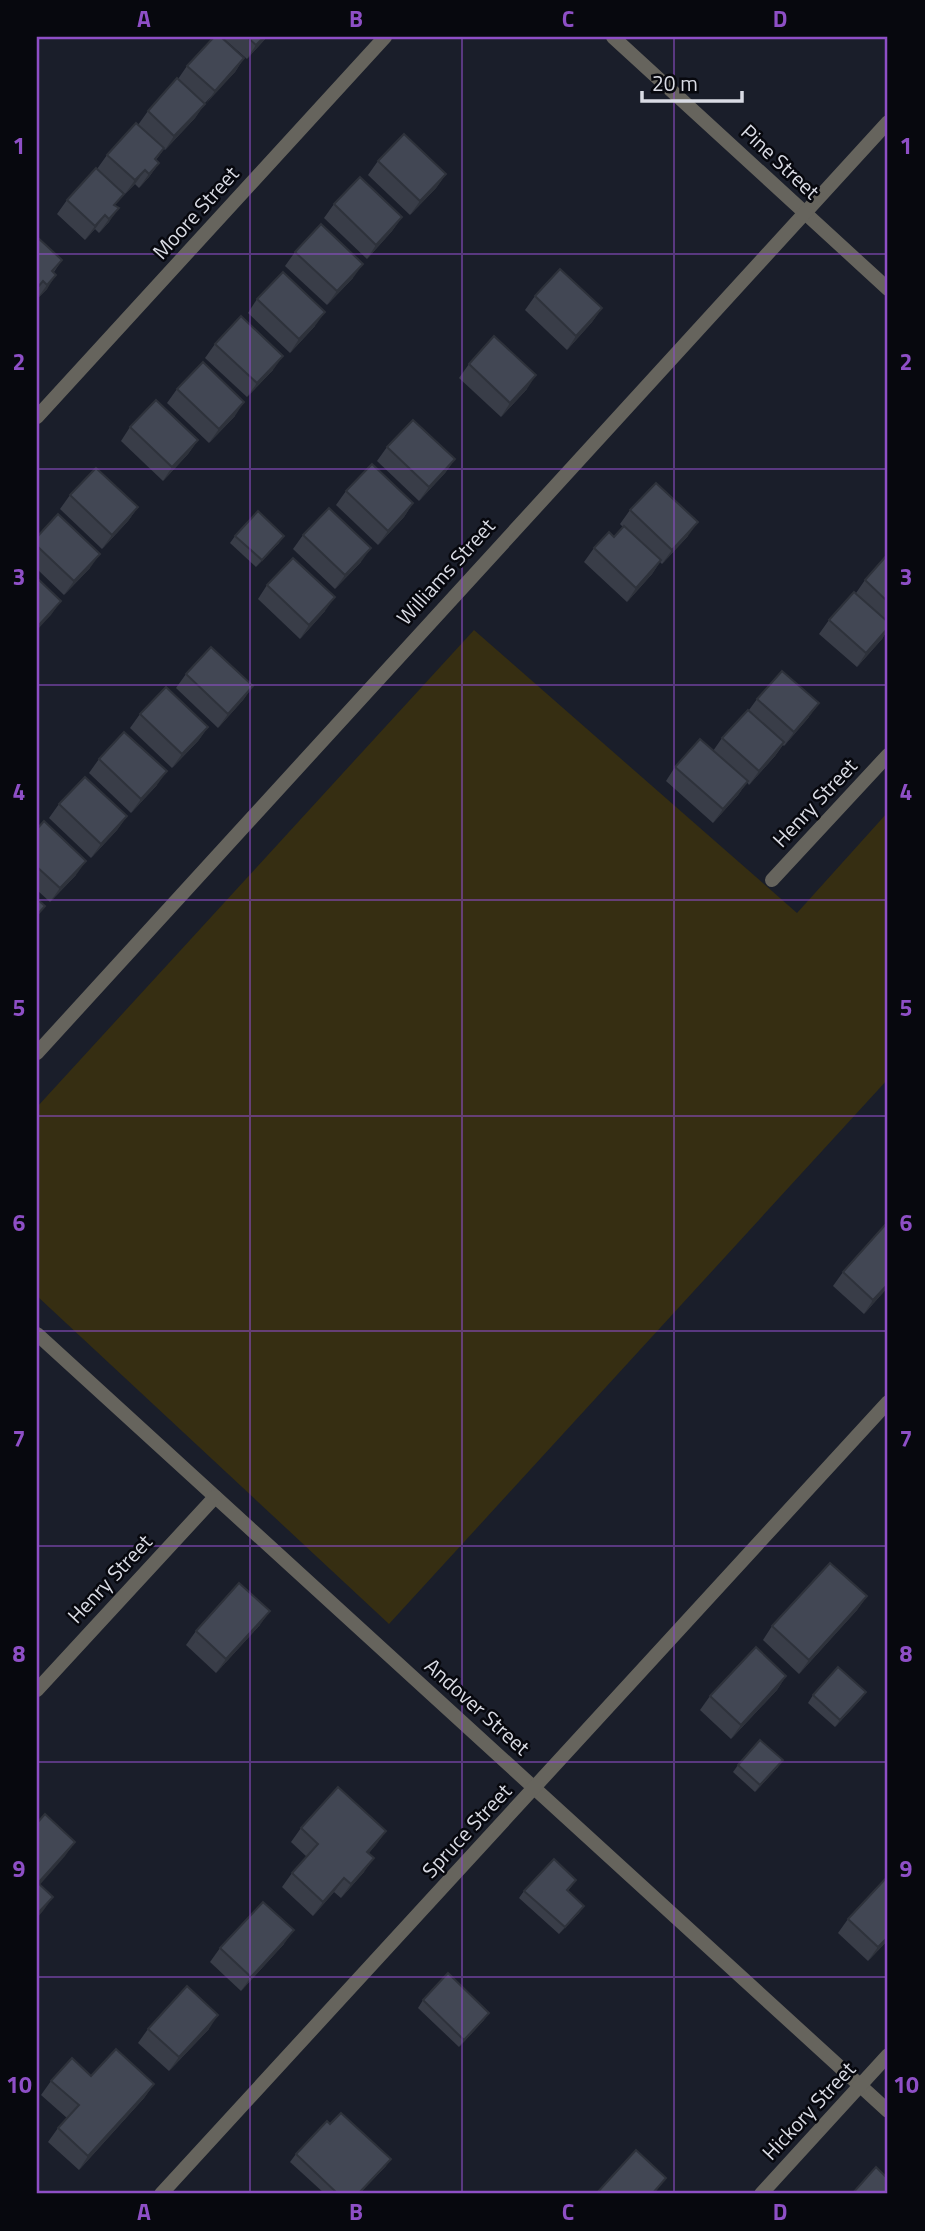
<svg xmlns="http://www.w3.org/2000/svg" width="925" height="2231" font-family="'Titillium Web',sans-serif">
  <rect width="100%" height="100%" fill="#1a1e2a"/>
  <polygon fill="#362e12" points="474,630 797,913 888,812 888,1079 389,1624 37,1296 37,1107"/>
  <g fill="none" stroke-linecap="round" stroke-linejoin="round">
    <g stroke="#66645d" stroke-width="14">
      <polyline points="613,37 888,289"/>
      <polyline points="37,417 385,37"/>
      <polyline points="772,880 888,755"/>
      <polyline points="37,1053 888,122"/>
      <polyline points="37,1334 888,2111"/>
      <polyline points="37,1690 215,1497"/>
      <polyline points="161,2194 888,1402"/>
      <polyline points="761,2194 888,2055"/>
    </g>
  </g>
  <g fill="#393d48">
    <polygon points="222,37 267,37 247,59"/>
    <polygon points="244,58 235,72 204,104 195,118 165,150 164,149 156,160 159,163 149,177 139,188 135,184 125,194 97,169 107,155 138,125 148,111 178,79 187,66"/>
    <polygon points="378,161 446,174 436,188 410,215 368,175"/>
    <polygon points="67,200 116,206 109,222 99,233 95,229 85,240 57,214"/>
    <polygon points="334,204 402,217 392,231 367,259 324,218"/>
    <polygon points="37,237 62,260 54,272 47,289 37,299"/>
    <polygon points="295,252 353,278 327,305 285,266"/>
    <polygon points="535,296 602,308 592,322 567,350 525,310"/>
    <polygon points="257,299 315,326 290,353 248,313"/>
    <polygon points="215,344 273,370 247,397 205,358"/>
    <polygon points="469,364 527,389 501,417 459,378"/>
    <polygon points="177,389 235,416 209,443 167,403"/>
    <polygon points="130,427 198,440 188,454 163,481 121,441"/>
    <polygon points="387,447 455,459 445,473 419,501 377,461"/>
    <polygon points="346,491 413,503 404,517 378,545 336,505"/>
    <polygon points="70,495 138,507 128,521 102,549 60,509"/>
    <polygon points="630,510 688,536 662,564 660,562 652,574 627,602 584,562 594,548 614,537 623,527 620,524"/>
    <polygon points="303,535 361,562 335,589 293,549"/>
    <polygon points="235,536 279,543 256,567 230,543"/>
    <polygon points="37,537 90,568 64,595 37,569"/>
    <polygon points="888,554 888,629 882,639 857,667 819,634 829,620 856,593 865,580"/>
    <polygon points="267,585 325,611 300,639 258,599"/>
    <polygon points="186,674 253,686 243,700 218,728 176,688"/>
    <polygon points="757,699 809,717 784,746 783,745 775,756 749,785 747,782 738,795 713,823 666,781 675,767 713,751 722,738 749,710"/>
    <polygon points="140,714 208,727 198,741 172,768 130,728"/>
    <polygon points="99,759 157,785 131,813 89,773"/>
    <polygon points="59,804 127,816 117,830 91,858 49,818"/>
    <polygon points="37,829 76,875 50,902 37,890"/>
    <polygon points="888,1226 888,1287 864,1314 833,1286 843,1272"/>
    <polygon points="867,1596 857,1610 799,1674 763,1640 772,1626"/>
    <polygon points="260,1625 216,1673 186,1645 196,1631"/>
    <polygon points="786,1676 777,1690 731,1739 700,1710 710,1696"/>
    <polygon points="813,1695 861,1699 835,1727 808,1703"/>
    <polygon points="738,1765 778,1767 755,1792 733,1772"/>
    <polygon points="301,1828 386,1831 369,1853 364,1872 341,1898 334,1892 313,1916 282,1887 292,1873 307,1857 291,1842"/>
    <polygon points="888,1876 888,1940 868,1961 838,1933 848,1919"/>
    <polygon points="576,1880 568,1891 579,1913 559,1934 519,1898 524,1891"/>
    <polygon points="284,1944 241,1991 210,1962 220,1948"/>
    <polygon points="423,2000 484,2020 459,2047 418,2008"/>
    <polygon points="148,2029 209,2029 169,2071 138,2043"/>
    <polygon points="91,2076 154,2084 144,2098 79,2170 48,2142 58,2128 67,2118 41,2095 51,2081"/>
    <polygon points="296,2154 386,2166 359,2194 325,2194 290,2162"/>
  </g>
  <g fill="#2e323b">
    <polygon points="264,37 267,37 247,59 256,45"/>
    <polygon points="244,58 235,72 205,105 215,91"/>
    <polygon points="205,104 195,118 165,150 174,136"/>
    <polygon points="159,163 149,177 139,188 149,174"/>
    <polygon points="145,170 135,184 125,194 135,180"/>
    <polygon points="446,174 436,188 410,215 420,201"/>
    <polygon points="119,208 109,222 99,233 109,219"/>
    <polygon points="105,215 95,229 85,240 95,226"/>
    <polygon points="402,217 392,231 367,259 376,245"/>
    <polygon points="363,264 353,278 327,305 337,291"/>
    <polygon points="56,275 47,289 37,299 47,285"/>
    <polygon points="602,308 592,322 567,350 576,336"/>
    <polygon points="325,312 315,326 290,353 299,339"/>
    <polygon points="283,356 273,370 247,397 257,383"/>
    <polygon points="536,375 527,389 501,417 510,403"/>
    <polygon points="244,402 235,416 209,443 219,429"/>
    <polygon points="198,440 188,454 163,481 172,467"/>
    <polygon points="455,459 445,473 419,501 429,487"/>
    <polygon points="413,503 404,517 378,545 388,531"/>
    <polygon points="138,507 128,521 102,549 112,535"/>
    <polygon points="698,522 688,536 662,564 672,550"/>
    <polygon points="284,536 279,543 256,567 262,560"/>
    <polygon points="371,548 361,562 335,589 345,575"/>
    <polygon points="100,554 90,568 64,595 74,581"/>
    <polygon points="661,560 652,574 627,602 636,588"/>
    <polygon points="335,597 325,611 300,639 309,625"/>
    <polygon points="61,601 51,615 37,630 37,627"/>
    <polygon points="888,628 882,639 857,667 866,653"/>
    <polygon points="253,686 243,700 218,728 228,714"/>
    <polygon points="819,703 809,717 784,746 794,732"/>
    <polygon points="208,727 198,741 172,768 182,754"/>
    <polygon points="784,742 775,756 749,785 759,771"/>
    <polygon points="167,771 157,785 131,813 141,799"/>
    <polygon points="748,781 738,795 713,823 723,809"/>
    <polygon points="127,816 117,830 91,858 101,844"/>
    <polygon points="86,861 76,875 50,902 60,888"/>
    <polygon points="888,1284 888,1287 864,1314 873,1300"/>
    <polygon points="867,1596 857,1610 799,1674 809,1660"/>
    <polygon points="270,1611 260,1625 216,1673 226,1659"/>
    <polygon points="786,1676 777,1690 731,1739 741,1725"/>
    <polygon points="866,1692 861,1699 835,1727 840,1720"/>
    <polygon points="783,1760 778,1767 755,1792 760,1785"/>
    <polygon points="386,1831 376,1845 357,1866 367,1852"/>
    <polygon points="75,1842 65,1856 37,1888 37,1885"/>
    <polygon points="374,1858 364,1872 341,1898 351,1884"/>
    <polygon points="344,1878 334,1892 313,1916 323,1902"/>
    <polygon points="53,1897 43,1911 37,1918 37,1914"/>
    <polygon points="584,1906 579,1913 559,1934 565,1927"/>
    <polygon points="294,1930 284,1944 241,1991 251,1977"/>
    <polygon points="888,1937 888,1940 868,1961 878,1947"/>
    <polygon points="489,2013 484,2020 459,2047 464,2040"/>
    <polygon points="218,2015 209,2029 169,2071 179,2057"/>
    <polygon points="154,2084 144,2098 79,2170 88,2156"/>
    <polygon points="391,2159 386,2166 359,2194 358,2194"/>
    <polygon points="666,2178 654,2194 652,2194"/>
  </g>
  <g fill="#424754" stroke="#2e323b" stroke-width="2">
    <polygon points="214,37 221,37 244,58 215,91 187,66"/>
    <polygon points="247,37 264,37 256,45"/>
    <polygon points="177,78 205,104 174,136 148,111"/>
    <polygon points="136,123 164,148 155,159 159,163 149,174 145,170 135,180 107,155"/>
    <polygon points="404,134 446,174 420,201 378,161"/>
    <polygon points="96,168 124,194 114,205 119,208 109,219 105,215 95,226 67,200"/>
    <polygon points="360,177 402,217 376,245 334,204"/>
    <polygon points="321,224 363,264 337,291 295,252"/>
    <polygon points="37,237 62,260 52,271 56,275 47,285 43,281 37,288"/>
    <polygon points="560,269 602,308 576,336 535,296"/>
    <polygon points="283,272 325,312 299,339 257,299"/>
    <polygon points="241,316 283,356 257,383 215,344"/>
    <polygon points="494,336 536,375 510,403 469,364"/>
    <polygon points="203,362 244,402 219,429 177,389"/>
    <polygon points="156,400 198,440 172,467 130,427"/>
    <polygon points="413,420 455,459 429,487 387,447"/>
    <polygon points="372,464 413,503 388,531 346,491"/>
    <polygon points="96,468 138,507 112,535 70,495"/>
    <polygon points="656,483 698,522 672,550 630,510"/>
    <polygon points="329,508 371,548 345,575 303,535"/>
    <polygon points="258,511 284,536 262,560 235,536"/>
    <polygon points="58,514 100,554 74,581 37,546 37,537"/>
    <polygon points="624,526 661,560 636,588 594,548 609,532 614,537"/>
    <polygon points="888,554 888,602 865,580"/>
    <polygon points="293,558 335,597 309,625 267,585"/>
    <polygon points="37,578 61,601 37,627"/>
    <polygon points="854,592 888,622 888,628 866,653 829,620"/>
    <polygon points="211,647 253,686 228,714 186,674"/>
    <polygon points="782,671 819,703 794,732 757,699"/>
    <polygon points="166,687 208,727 182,754 140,714"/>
    <polygon points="748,710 784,742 759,771 722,738"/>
    <polygon points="124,732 167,771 141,799 99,759"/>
    <polygon points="700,739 748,781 723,809 675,767"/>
    <polygon points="85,777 127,816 101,844 59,804"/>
    <polygon points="44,821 86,861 60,888 37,867 37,829"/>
    <polygon points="37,899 45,906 37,915"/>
    <polygon points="886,1224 888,1226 888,1284 873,1300 843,1272"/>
    <polygon points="830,1563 867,1596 809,1660 772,1626"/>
    <polygon points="239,1583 270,1611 226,1659 196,1631"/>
    <polygon points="756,1647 786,1676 741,1725 710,1696"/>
    <polygon points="838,1667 866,1692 840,1720 813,1695"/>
    <polygon points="760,1740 783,1760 760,1785 738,1765"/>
    <polygon points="338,1787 386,1831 367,1852 374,1858 351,1884 344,1878 323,1902 292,1873 318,1844 301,1828"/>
    <polygon points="45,1814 75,1842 38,1883 53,1897 37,1914 37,1823"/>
    <polygon points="554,1859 576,1880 567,1890 584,1906 565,1927 524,1891"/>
    <polygon points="888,1876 888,1937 878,1947 848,1919"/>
    <polygon points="263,1902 294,1930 251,1977 220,1948"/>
    <polygon points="448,1973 489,2013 464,2040 423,2000"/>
    <polygon points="187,1986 218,2015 179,2057 148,2029"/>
    <polygon points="116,2049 154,2084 88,2156 58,2128 79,2105 51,2081 72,2058 91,2076"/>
    <polygon points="341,2113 391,2159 358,2194 338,2194 296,2154 327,2121 330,2124"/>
    <polygon points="636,2150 666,2178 652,2194 596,2194"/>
    <polygon points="876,2167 888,2179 888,2194 852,2194"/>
  </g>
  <path fill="none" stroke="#8e4fc6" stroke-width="2" stroke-opacity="0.55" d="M250 37V2194M462 37V2194M674 37V2194M37 254H888M37 469H888M37 685H888M37 900H888M37 1116H888M37 1331H888M37 1546H888M37 1762H888M37 1977H888"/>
  <g text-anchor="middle" stroke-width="5" stroke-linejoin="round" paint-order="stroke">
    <g font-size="21" fill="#d9dbe4" stroke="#07080e">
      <text transform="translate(780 162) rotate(43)" y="7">Pine Street</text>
      <text transform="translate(196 213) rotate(-48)" y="7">Moore Street</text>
      <text transform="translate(446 572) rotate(-48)" y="7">Williams Street</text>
      <text transform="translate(815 803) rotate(-47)" y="7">Henry Street</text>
      <text transform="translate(110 1579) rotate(-47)" y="7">Henry Street</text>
      <text transform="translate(477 1707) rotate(42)" y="7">Andover Street</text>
      <text transform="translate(467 1831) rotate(-47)" y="7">Spruce Street</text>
      <text transform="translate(809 2111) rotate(-47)" y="7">Hickory Street</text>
    </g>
  </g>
  <rect width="925" height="2231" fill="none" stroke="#07080e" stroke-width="77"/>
  <path d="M642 91v10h100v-10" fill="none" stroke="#d9dbe4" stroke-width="3.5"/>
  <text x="652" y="91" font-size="21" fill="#d9dbe4" stroke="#07080e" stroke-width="5" paint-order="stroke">20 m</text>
  <rect x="38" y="38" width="848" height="2154" fill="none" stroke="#8e4fc6" stroke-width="2.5"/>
  <g font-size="23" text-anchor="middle" font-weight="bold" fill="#8e4fc6">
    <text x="144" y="27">A</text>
    <text x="356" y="27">B</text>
    <text x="568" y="27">C</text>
    <text x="780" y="27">D</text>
    <text x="19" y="154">1</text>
    <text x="906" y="154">1</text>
    <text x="19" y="370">2</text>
    <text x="906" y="370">2</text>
    <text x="19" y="585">3</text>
    <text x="906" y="585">3</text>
    <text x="19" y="800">4</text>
    <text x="906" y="800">4</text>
    <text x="19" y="1016">5</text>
    <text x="906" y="1016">5</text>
    <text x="19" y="1231">6</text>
    <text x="906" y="1231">6</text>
    <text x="19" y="1447">7</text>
    <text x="906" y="1447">7</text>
    <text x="19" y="1662">8</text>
    <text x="906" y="1662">8</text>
    <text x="19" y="1877">9</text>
    <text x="906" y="1877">9</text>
    <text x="19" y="2093">10</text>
    <text x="906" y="2093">10</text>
    <text x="144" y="2220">A</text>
    <text x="356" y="2220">B</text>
    <text x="568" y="2220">C</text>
    <text x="780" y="2220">D</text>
  </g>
</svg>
